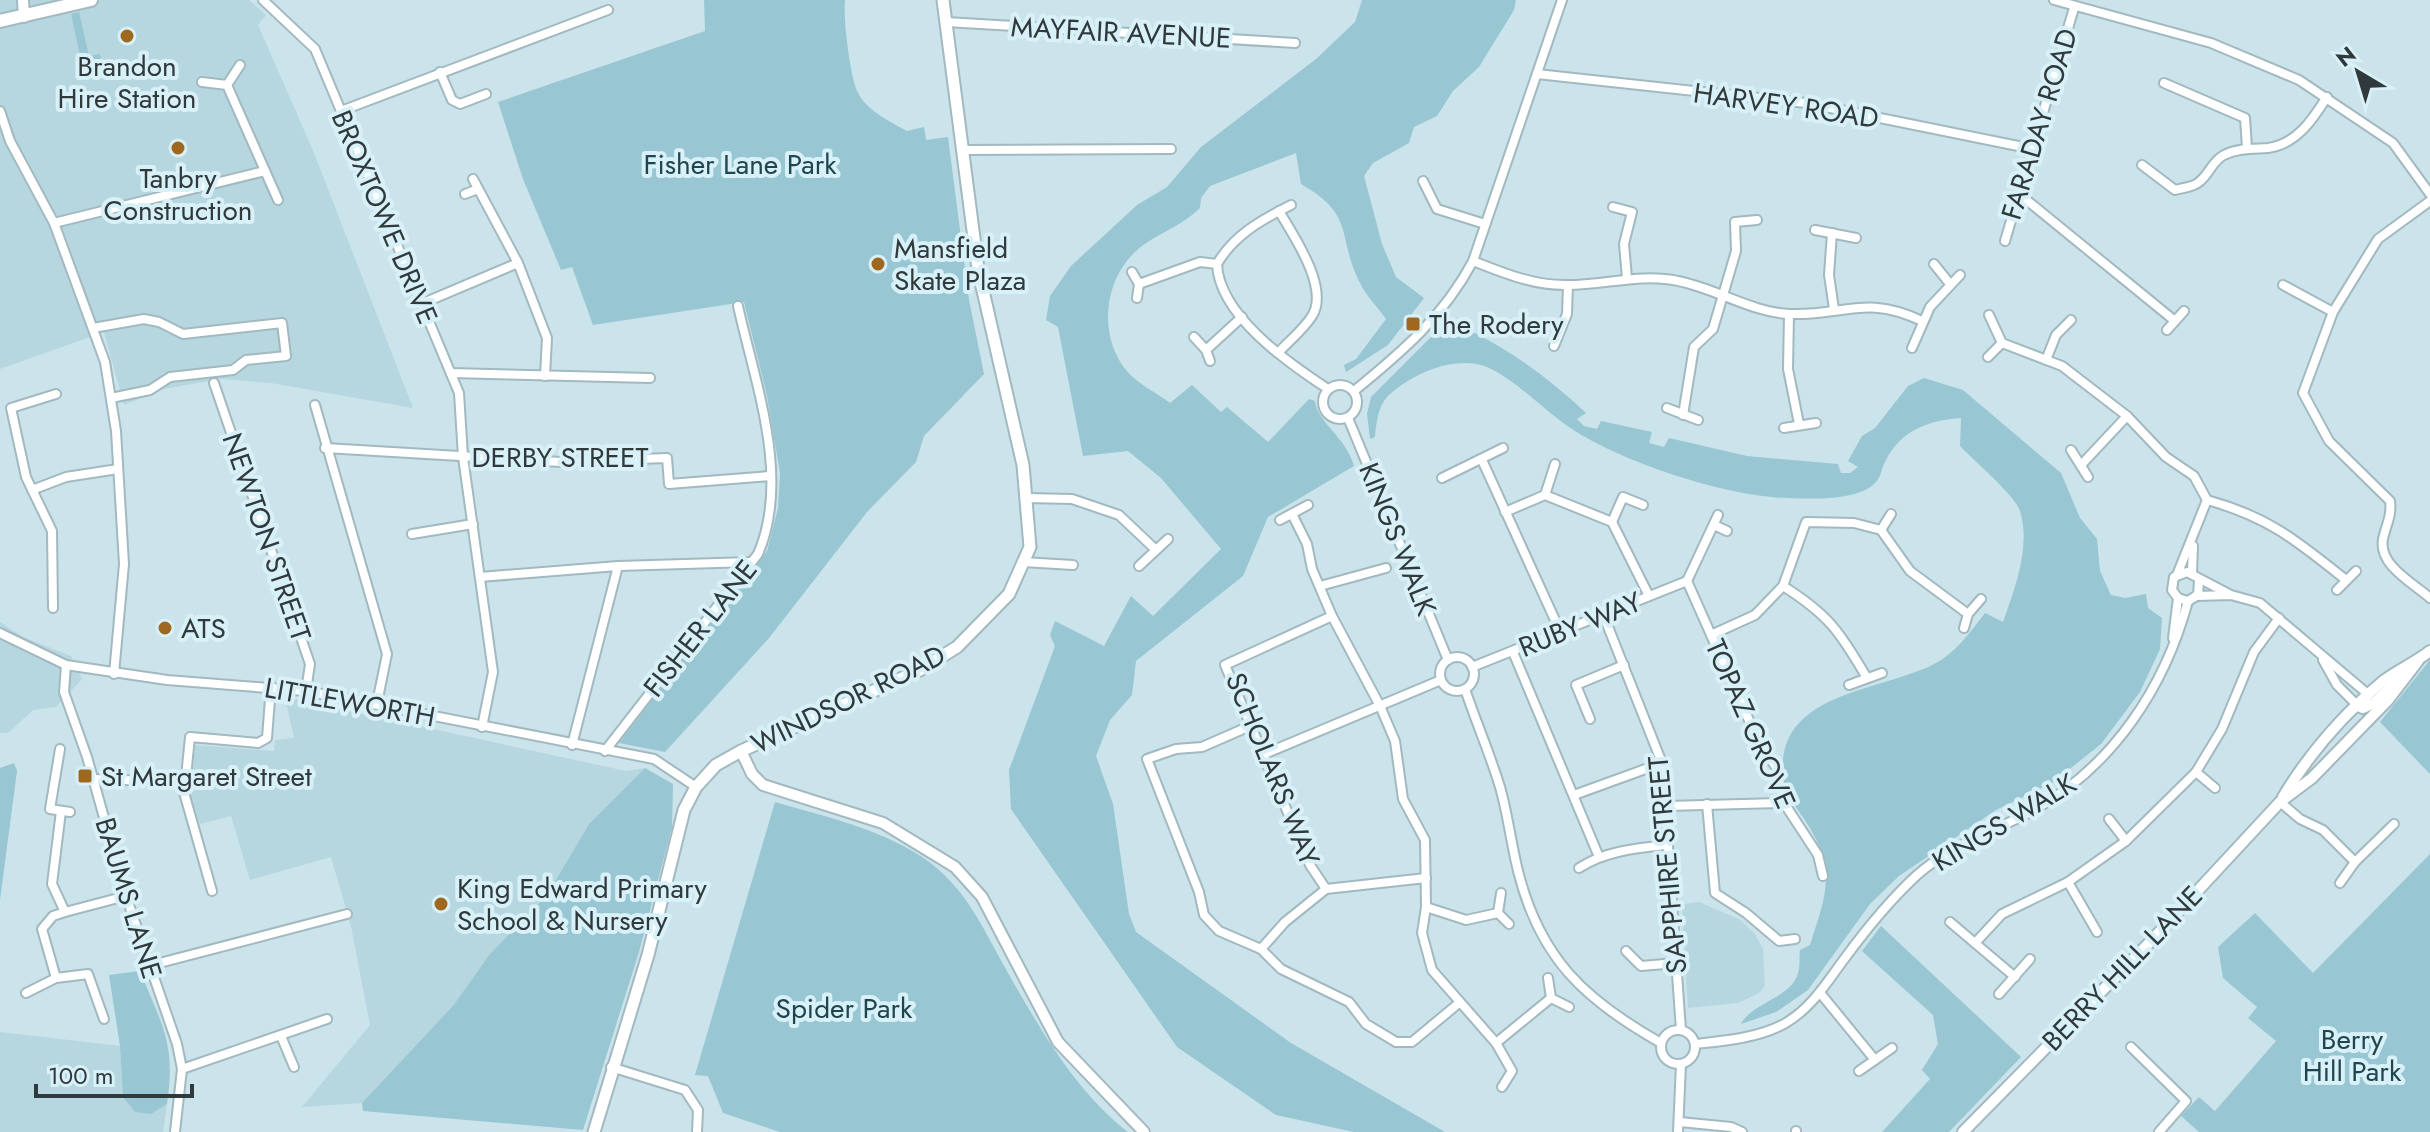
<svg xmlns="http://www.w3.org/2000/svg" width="2430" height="1132" font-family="Jost,sans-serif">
  <rect width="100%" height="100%" fill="#cbe3ea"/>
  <g fill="#b6d6e0">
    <polygon points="0,0 249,0 266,15 258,25 314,153 413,408 271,383 221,379 163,389 124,405 104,332 0,369"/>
    <polygon points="0,622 23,637 71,656 82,679 56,707 33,710 8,733 0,733"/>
    <polygon points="285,697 626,771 645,768 589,824 547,895 490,954 454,1006 362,1103 302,1107 370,1025 351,926 331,857 250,880 231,816 200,824 191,796 195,745 274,751 275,740 294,738"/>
    <polygon points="1699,902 1739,919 1755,934 1763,949 1765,986 1759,993 1738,1003 1688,1008 1682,904"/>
    <polygon points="0,1032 120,1046 123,1097 135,1112 151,1114 167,1104 163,1132 0,1132"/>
  </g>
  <g fill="#99c6d3">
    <path d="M704 0H845C843 18 850 77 858 93 867 111 891 122 907 131L924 127 926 140 948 137 969 300 984 374 924 436 916 462 867 512 769 638 665 752 619 743 767 551 778 508 780 473 767 396 744 302 593 325 572 267 561 270 523 179 498 102 705 31Z"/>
    <path d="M1362 0H1516L1514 10 1479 67 1453 91 1437 116 1414 127 1409 143 1373 163 1364 176 1382 244 1396 277 1424 298 1388 345 1346 372 1344 365 1356 359 1386 319C1378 307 1366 296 1360 283 1336 236 1357 216 1301 184L1296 153 1210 186 1201 198 1200 208C1178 229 1154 234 1135 252 1104 281 1098 335 1126 370 1136 383 1157 393 1170 403L1192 385 1221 412 1227 407 1268 442 1309 399 1315 401C1317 422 1346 437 1354 466L1268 517 1243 576 1136 661 1132 695 1110 720 1096 756 1113 804 1129 914 1136 932 1291 1043 1445 1132H1354L1276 1115 1177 1047 1011 809 1009 770 1055 646 1050 635 1055 621 1104 646 1131 596 1153 616 1221 549 1161 478 1128 451 1083 456 1058 327 1046 320 1050 296 1071 266 1137 205 1167 187 1201 147 1316 59 1355 22Z"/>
    <polygon points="79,12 89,56 100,54 101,60 82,64 71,14"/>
    <path d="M1448 320C1500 343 1545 374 1586 413L1577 419 1584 426 1597 429 1601 421 1652 432 1649 443 1664 447 1669 438 1747 456 1838 464 1841 473H1850L1858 467 1848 461 1862 436 1875 428 1908 386 1924 378 1963 390 2061 473 2080 518 2097 539 2100 571 2111 595 2125 598 2146 594 2148 608 2162 618 2160 649 2140 692 2101 744 2052 783 1996 810 1899 876 1870 904 1808 990 1776 1012 1741 1024C1753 1001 1795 998 1799 969 1800 962 1799 956 1800 950L1810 945C1827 892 1837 870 1805 820 1794 804 1784 792 1783 771 1779 692 1882 691 1934 664 1955 654 1971 631 1985 613L2003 622C2015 588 2031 547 2020 511 2015 495 1973 460 1960 446L1961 418C1930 420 1901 430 1886 460 1882 466 1881 477 1876 482 1859 501 1813 499 1789 498 1726 497 1617 461 1566 425 1542 408 1513 378 1487 367 1456 354 1410 374 1387 397 1378 407 1376 424 1375 437L1370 439 1367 414 1371 397Z"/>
    <polygon points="2430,660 2430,774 2380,722"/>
    <polygon points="14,763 17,771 0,900 0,768"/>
    <polygon points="645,768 673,784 672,827 639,952 583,1130 363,1111 362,1103 453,1006 490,954 547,895 589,824"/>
    <path d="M775 802C826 817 878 828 922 857 966 886 983 929 1008 973 1040 1029 1076 1092 1128 1132H780L723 1113 708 1076 695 1075Z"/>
    <polygon points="2430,854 2430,1132 2199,1132 2181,1116 2199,1097 2215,1111 2276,1041 2248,1018 2257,1007 2223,978 2218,947 2255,913 2313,973"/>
    <polygon points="1881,926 2021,1057 1949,1132 1882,1132 1930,1079 1922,1070 1938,1044 1933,1015 1862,951"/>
    <path d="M140 971C162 1026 176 1042 167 1104L151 1114 135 1112 123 1097 120 1046 109 975Z"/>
  </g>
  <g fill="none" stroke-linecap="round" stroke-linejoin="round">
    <g stroke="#a2b9bf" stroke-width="12">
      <g id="minor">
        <polyline points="263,0 315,49 459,393 463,457 493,672 482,727"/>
        <polyline points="2054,0 2211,43 2299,80 2393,143 2430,194"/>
        <polyline points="946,22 1295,43"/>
        <polyline points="440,72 452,100 460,104 486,94"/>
        <polyline points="1537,74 1806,103 2033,149"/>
        <polyline points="202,82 227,85 240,65"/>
        <polyline points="2164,83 2245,118 2247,148"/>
        <polyline points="227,85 278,200"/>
        <polyline points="0,111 10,141 54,223 105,362 116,431 124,564 114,674"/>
        <polyline points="341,111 608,10"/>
        <polyline points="964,150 1171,149"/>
        <path d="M2142 165 2175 190C2182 188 2194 187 2199 182 2209 175 2212 161 2224 155 2238 148 2253 149 2268 148 2297 144 2313 119 2327 97"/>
        <polyline points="473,179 518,263 547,338 545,376"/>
        <polyline points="1423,181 1437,209 1485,224"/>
        <polyline points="2018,193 2175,321"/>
        <polyline points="465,194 478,189"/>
        <path d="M2430 201 2378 239 2333 312 2303 393 2329 441 2390 501C2392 516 2386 525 2383 539 2378 565 2413 583 2430 598"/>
        <polyline points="1613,207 1632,212 1624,244 1627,278"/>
        <polyline points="54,223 265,171"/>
        <polyline points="1815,230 1856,238"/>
        <polyline points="1832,233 1829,275 1834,309"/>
        <polyline points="2005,241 2074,8"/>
        <path d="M1473 261C1504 273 1534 286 1568 285 1605 285 1641 273 1678 281 1715 288 1753 313 1790 314 1844 316 1866 294 1922 321"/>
        <path d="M1217 264C1219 315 1288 363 1328 389"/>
        <path d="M1217 264C1234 235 1261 220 1291 205"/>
        <polyline points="1934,264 1950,284"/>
        <polyline points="1132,272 1139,284 1137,298"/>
        <polyline points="1139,284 1200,262 1217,264"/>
        <polyline points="2283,285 2333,312"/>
        <polyline points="421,304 518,263"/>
        <polyline points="1789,314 1788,369 1799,424"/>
        <polyline points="1989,315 2002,343 2062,366 2127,416 2166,457 2194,476 2207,500 2177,575"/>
        <polyline points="93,328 144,319 159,322 183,334 282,323 286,356 246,360 233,370 170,377 150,390 111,398"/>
        <polyline points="2167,330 2184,311"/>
        <polyline points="1194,337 1206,350 1210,361"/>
        <polyline points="1554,346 1567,314 1568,285"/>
        <polyline points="1912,348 1930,307 1960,275"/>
        <polyline points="1206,350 1242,317"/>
        <path d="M1278 353C1289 341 1304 329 1312 316 1330 288 1293 235 1279 211"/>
        <polyline points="1988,357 2002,343"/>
        <polyline points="2046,360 2056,335 2071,320"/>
        <polyline points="451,373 650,378"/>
        <polyline points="214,383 310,664 306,691"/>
        <circle cx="1340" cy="402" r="17"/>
        <path d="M1354 391C1402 352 1444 316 1473 261L1562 0"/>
        <polyline points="315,405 387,654 377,703"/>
        <polyline points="1667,408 1698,420"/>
        <polyline points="1683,415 1694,347 1713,329 1736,251 1735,222 1757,220"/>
        <polyline points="1348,418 1448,660"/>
        <polyline points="1784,428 1816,423"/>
        <polyline points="325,448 561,462 667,458 669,484 770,476"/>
        <polyline points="2071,450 2088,477"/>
        <polyline points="1482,460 1560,631"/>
        <polyline points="2083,463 2127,416"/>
        <polyline points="1442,478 1503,448"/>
        <polyline points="32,490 66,477 118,469"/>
        <polyline points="1545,495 1555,464"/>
        <polyline points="1026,498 1072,499 1119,515 1156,550"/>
        <path d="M2207 500C2269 517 2297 541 2346 580"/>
        <polyline points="1505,512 1545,495 1612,522 1649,596"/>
        <polyline points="1292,514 1307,544 1312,569 1332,616 1380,706 1395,741 1403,799 1425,840 1426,907 1422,933 1432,970 1496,1043 1512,1071 1502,1087"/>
        <polyline points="1280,520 1308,505"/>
        <polyline points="1612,522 1623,497 1643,505"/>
        <polyline points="1714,525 1727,531"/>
        <polyline points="1881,530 1891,514"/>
        <polyline points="412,534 473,524"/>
        <polyline points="1023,562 1073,565"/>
        <polyline points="1139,566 1168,539"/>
        <polyline points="2192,573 2193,546"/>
        <polyline points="480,577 618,566 751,562"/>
        <polyline points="1687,581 1760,745 1776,767 1784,803 1818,855 1823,876"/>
        <polyline points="1687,581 1718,515"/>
        <polyline points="2199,581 2198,595 2188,601 2178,598 2172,590 2174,577 2187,572 2229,594"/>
        <polyline points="1320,586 1386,568"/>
        <path d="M1783 586C1829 615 1840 632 1867 678"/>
        <polyline points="2337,590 2356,571"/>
        <polyline points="2196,596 2231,595 2260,603 2369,695"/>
        <polyline points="53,608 52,531 26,477 11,408 56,394"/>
        <polyline points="1603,614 1662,763 1681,1030"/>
        <polyline points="1964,628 1968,614 1981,599"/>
        <polyline points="0,633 66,665 167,680 306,691 654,759 696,787"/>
        <polyline points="1711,635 1755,615 1783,586 1806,522 1854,523 1881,530 1910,571 1968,614"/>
        <polyline points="2173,638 2178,598"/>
        <polyline points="1513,652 1599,857"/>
        <circle cx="1457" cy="674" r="17"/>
        <polyline points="2323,660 2337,685 2358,706"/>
        <polyline points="66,665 64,692 87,757 126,896 177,1044 182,1069 175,1132"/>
        <polyline points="1472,667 1687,581"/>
        <polyline points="1849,685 1882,673"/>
        <path d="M1465 689C1476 722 1490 754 1500 787 1508 815 1511 843 1518 871 1540 959 1585 1000 1661 1043"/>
        <polyline points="1590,719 1576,685 1624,665"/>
        <polyline points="1250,726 1202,747 1176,749 1147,759 1199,892 1204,915 1219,931 1261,949 1281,969 1349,1002 1366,1024 1396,1042 1412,1042 1459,1003"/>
        <polyline points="572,745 618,566"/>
        <polyline points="60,749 50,809 70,812"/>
        <path d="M605 751 758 554C791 478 755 383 738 306"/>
        <polyline points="1262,755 1441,680"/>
        <polyline points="2196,772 2215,788"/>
        <polyline points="94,779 181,782"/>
        <polyline points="181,782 186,777 190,737 258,743 267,738 271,686"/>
        <polyline points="181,782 212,891"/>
        <polyline points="1574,795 1662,763"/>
        <polyline points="2280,802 2300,819 2323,830 2355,862 2394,824"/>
        <polyline points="1707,804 1715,893 1746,913 1779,941 1795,939"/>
        <polyline points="1667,806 1784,803"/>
        <polyline points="2109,819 2126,841"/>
        <path d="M1579 868C1605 851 1637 848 1667 845"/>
        <polyline points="2068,882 2097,932"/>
        <polyline points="2340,883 2355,862"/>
        <polyline points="1326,889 1310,865 1225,665 1332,616"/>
        <polyline points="1501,893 1498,913 1509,924"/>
        <polyline points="1426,907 1466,920 1498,913"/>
        <polyline points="65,912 126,896"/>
        <polyline points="1950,922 2015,977"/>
        <polyline points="1976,942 2002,914 2068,882 2126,841 2196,772 2222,729 2254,652 2279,618"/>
        <polyline points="1261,949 1285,922 1326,889 1426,878"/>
        <polyline points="1626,951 1641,966 1677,963"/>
        <polyline points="148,966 347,914"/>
        <polyline points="56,978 42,929 53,916 65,912 52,884 61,811"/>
        <polyline points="1548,978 1551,998 1569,1007"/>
        <polyline points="26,993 56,978 88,974 104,1019"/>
        <polyline points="1821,994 1875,1060"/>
        <polyline points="1999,994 2030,959"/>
        <circle cx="1678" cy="1047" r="17"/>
        <polyline points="281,1036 294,1067"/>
        <polyline points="1496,1043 1551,998"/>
        <path d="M1695 1044C1724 1041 1758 1038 1784 1024 1812 1008 1827 982 1845 958 1867 928 1890 900 1917 875 1951 845 1995 831 2034 810 2113 766 2165 687 2188 601"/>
        <polyline points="2131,1047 2186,1101 2159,1132"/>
        <polyline points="611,1067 685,1090 698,1110 697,1132"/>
        <polyline points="182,1069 327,1019"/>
        <polyline points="1859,1071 1892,1048"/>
        <polyline points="1680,1122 1731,1127 1742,1132"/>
        <polyline points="1678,1132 1681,1064"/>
        <polyline points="1796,1132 1796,1131"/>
      </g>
    </g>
    <g stroke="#a2b9bf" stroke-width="14">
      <g id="tertiary">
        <polyline points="23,0 24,17"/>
        <polyline points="2358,706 2363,708 2374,703 2405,674"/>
        <polyline points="741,751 752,774 763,785 883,823 955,867 982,897 1058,1042 1144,1132"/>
        <path d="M2283 797C2309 754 2344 714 2382 682 2397 670 2415 663 2430 651"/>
        <polyline points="1963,1132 2152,940 2280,802 2312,778 2388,700 2418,661"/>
      </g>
    </g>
    <g stroke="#a2b9bf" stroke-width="15">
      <polyline id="secondary" points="594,1132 648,955 684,810 696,787 716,765 741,751 920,670 957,647 1009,594 1030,547 1023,465 978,269 943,0"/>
    </g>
    <g stroke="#a2b9bf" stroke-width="16">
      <polyline id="primary" points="0,21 91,0"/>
    </g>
    <use href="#minor" stroke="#fff" stroke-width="8"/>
    <use href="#tertiary" stroke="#fff" stroke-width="10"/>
    <use href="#secondary" stroke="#fff" stroke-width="11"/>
    <use href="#primary" stroke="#fff" stroke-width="12"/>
  </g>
  <g fill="#9e6821" stroke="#d8f0f7" stroke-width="3">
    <circle cx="127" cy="36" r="8"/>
    <circle cx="178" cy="148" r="8"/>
    <circle cx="878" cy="264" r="8"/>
    <rect x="1405" y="316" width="16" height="16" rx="4"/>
    <circle cx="165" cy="628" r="8"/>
    <rect x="77" y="768" width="16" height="16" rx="4"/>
    <circle cx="441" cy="904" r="8"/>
  </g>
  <g text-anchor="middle" stroke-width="8" stroke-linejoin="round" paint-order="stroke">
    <g font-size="28" fill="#30393c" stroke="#d8f0f7">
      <text transform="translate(1121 32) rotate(3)" y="10">MAYFAIR AVENUE</text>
      <text transform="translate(1786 105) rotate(8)" y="10">HARVEY ROAD</text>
      <text transform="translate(2039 124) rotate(-73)" y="10">FARADAY ROAD</text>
      <text transform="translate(385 217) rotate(67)" y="10">BROXTOWE DRIVE</text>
      <text x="560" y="467">DERBY STREET</text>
      <text transform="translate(267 537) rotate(71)" y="10">NEWTON STREET</text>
      <text transform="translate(1398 539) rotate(68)" y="10">KINGS WALK</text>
      <text transform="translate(1580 624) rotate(-22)" y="10">RUBY WAY</text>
      <text transform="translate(700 628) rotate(-52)" y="10">FISHER LANE</text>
      <text transform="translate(848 699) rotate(-26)" y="10">WINDSOR ROAD</text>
      <text transform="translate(350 702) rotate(10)" y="10">LITTLEWORTH</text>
      <text transform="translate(1751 724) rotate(66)" y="10">TOPAZ GROVE</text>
      <text transform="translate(1273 769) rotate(68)" y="10">SCHOLARS WAY</text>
      <text transform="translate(2004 822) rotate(-31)" y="10">KINGS WALK</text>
      <text transform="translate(1667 865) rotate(-95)" y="10">SAPPHIRE STREET</text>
      <text transform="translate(129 898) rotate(73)" y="10">BAUMS LANE</text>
      <text transform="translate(2122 968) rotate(-46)" y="10">BERRY HILL LANE</text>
    </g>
    <g font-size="28" fill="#30393c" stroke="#d8f0f7" text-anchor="start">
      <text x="127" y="76" text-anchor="middle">Brandon<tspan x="127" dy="32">Hire Station</tspan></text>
      <text x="178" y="188" text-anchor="middle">Tanbry<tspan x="178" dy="32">Construction</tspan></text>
      <text x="894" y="258">Mansfield<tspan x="894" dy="32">Skate Plaza</tspan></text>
      <text x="1429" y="334">The Rodery</text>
      <text x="181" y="638">ATS</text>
      <text x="101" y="786">St Margaret Street</text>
      <text x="457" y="898">King Edward Primary<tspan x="457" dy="32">School &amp; Nursery</tspan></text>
    </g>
    <g font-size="28" fill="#21454f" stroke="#d8f0f7">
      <text x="740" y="174">Fisher Lane Park</text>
      <text x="844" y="1018">Spider Park</text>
      <text x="2352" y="1049">Berry<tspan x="2352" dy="32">Hill Park</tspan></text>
    </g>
  </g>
  <g transform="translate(2358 72) rotate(322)" stroke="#d8f0f7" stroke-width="6" paint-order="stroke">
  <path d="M0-6L14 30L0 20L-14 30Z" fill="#30393c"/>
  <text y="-12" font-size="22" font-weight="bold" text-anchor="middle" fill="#30393c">N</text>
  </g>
  <path d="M36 1084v12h156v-12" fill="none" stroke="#30393c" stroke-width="4"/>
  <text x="48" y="1084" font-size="24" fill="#30393c" stroke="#d8f0f7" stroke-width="6" paint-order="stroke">100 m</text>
</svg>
